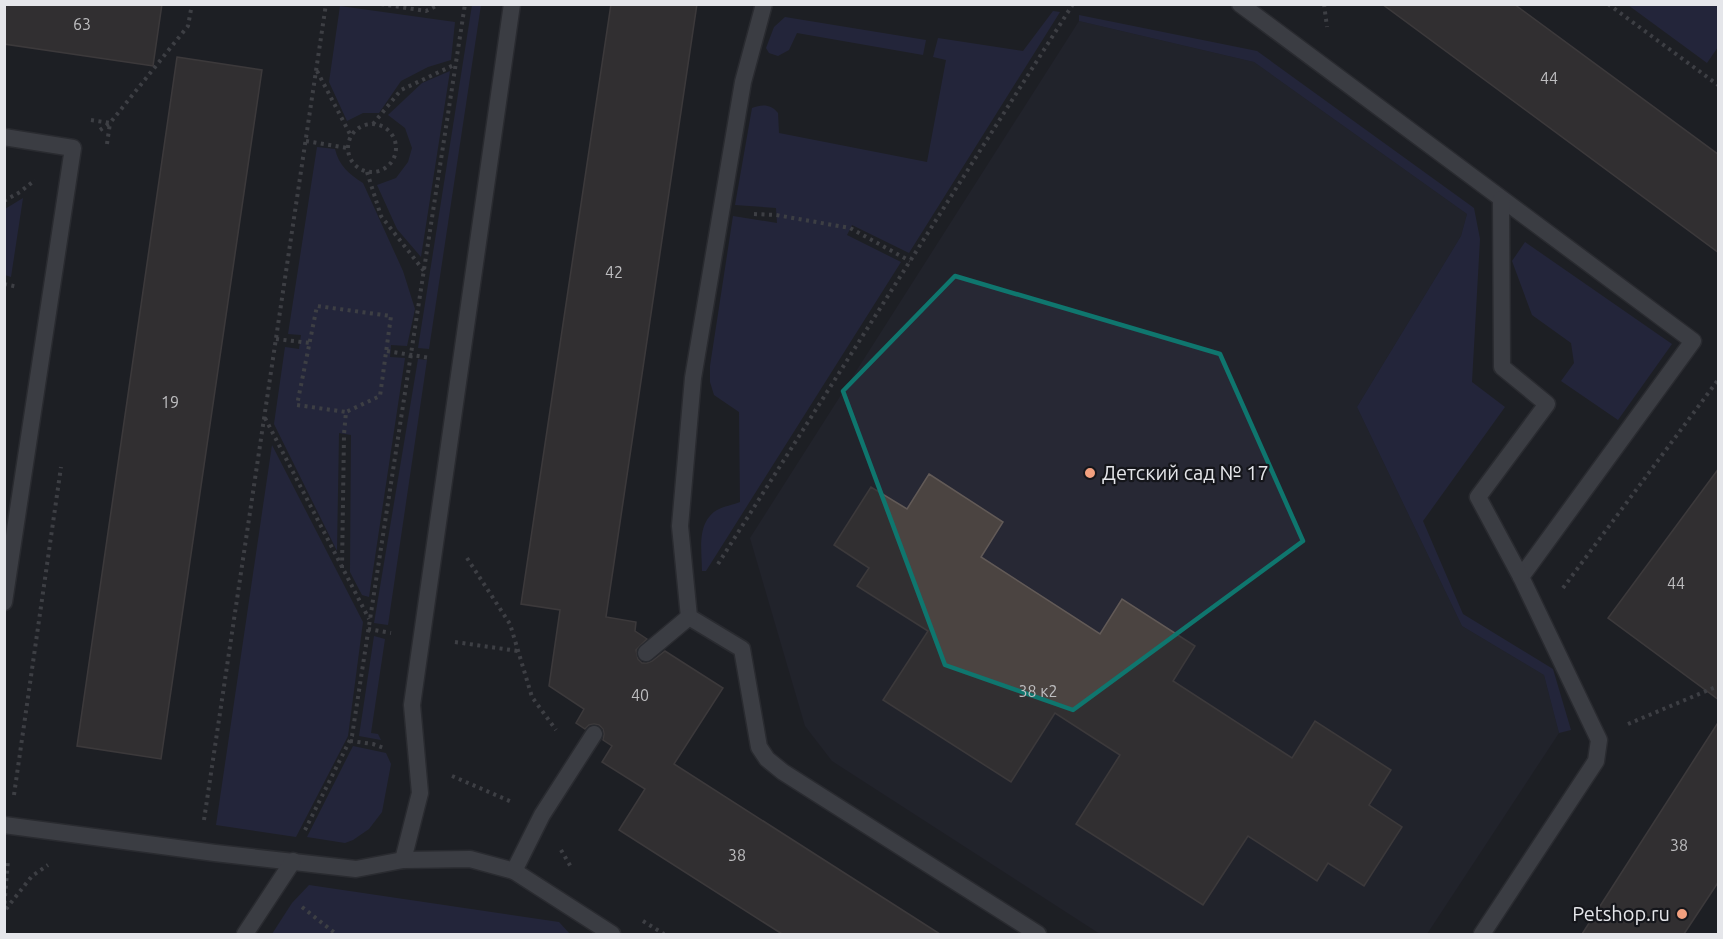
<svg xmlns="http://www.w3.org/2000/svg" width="1723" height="939" font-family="Ubuntu,sans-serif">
  <rect width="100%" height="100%" fill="#1e1f25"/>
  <polygon fill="#272834" points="1079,21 1254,62 1467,214 1461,236 1357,407 1462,626 1544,675 1559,733 1427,934 1100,934 832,761 805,726 750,538"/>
  <g fill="#2b2e54">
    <polygon points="472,5 481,5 429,349 418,348"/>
    <polygon points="1628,5 1718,5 1718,47 1707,63"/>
    <polygon points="340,6 455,22 451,60 428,67 401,81 379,113 363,113 347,121 329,82"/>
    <path d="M1053 11 1060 12 909 253 852 225 847 235 901 262 706 571H702C702 550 696 523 717 510 724 506 733 505 740 502L739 412 714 395 710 382V366L733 216 777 223 776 208 735 205 752 108C762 104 771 104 778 113L779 133 927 162 946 60 933 57 938 38 1023 51Z"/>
    <polygon points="1079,15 1257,51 1474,208 1480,239 1472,382 1505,407 1423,521 1463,614 1553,669 1571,730 1559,733 1544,675 1462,626 1357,407 1461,236 1467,214 1254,62 1079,21"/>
    <polygon points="785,17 926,40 923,55 797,33 789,50 778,56 769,53 766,48 774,27"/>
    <polygon points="450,71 421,257 397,229 377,185 396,178 408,162 412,148 405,128 388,115 422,83"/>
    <path d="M317 147 335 149C339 166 349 174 363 183L403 271 415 309 407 346 391 345 390 357 405 358 369 597 362 595 350 572 351 435 339 433 337 551 274 424 285 347 299 349 301 335 288 334Z"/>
    <polygon points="23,198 11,277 5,275 5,209"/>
    <polygon points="1525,242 1672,344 1618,420 1561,381 1574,363 1571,343 1532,315 1512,261"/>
    <polygon points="418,359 427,360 388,625 374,623"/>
    <polygon points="272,445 363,622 348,736 296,837 216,825"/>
    <polygon points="374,636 385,639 371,733 378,734 381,740 359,736"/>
    <polygon points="353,746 386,753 391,764 382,812 369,829 353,840 345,843 307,837"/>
    <polygon points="309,885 559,922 570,934 272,934 292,903"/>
  </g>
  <g fill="#4b4441" stroke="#625a57" stroke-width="1.5">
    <polygon points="4,4 162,4 153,66 4,44"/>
    <polygon points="611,4 697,4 606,617 636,622 635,631 647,639 636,650 638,659 642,663 647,663 652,661 665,651 723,688 674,764 940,934 782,934 619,830 645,789 602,762 612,746 603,740 604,734 603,729 599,725 594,724 589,725 585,729 576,723 584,709 549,686 560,610 521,604"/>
    <polygon points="1382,4 1514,4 1719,155 1719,253"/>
    <polygon points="177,57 262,70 161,759 77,746"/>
    <polygon points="1719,468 1719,700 1608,618"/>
    <polygon points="929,474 1003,522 981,557 1100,634 1122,599 1195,646 1173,681 1292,758 1315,721 1391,770 1369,805 1402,827 1364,886 1328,863 1317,881 1248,836 1203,905 1076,824 1120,755 1055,713 1011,782 883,700 928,631 857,586 869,568 834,545 871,487 907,509"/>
    <polygon points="1719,721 1719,881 1684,934 1582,934"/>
  </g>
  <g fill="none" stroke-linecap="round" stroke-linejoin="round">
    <g stroke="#393a3e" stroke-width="19">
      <g id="service">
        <polyline points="764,4 743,82 693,378 680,526 689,617 742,649 759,747 767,759 783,772 1038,934"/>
        <polyline points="1240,4 1693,341 1521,577 1599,740 1596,761 1482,934"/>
        <polyline points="4,137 73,148 4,602"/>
        <polyline points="1501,199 1502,367 1547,404 1478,497 1521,577"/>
        <polyline points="646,653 689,617"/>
        <polyline points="4,825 215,853 356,869 403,860 470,859 514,871 612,934"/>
        <polyline points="403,860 420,793 412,705 512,4"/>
        <polyline points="514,871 542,815 594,734"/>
        <polyline points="245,934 293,861"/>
      </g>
    </g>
    <g stroke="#65666b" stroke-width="4" stroke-dasharray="3 4.5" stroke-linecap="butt">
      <polyline points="381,4 426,11 440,4"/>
      <polyline points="1324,4 1327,27"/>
      <polyline points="1608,4 1718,85"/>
      <polyline points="317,71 351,136"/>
      <polyline points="91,120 110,123 107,144"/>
      <polyline points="373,124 401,90 456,64"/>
      <circle cx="372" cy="148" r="24"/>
      <polyline points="100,130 110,123 188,26 192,4"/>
      <polyline points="306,141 348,148"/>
      <polyline points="367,172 381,216 424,271"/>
      <polyline points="4,201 20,192 35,180"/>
      <polyline points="754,214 776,215 850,228 910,261"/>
      <polyline points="4,284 18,287"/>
      <polyline points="276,339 310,343"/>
      <polyline points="387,351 430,358"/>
      <polyline points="265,418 369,619"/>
      <polyline points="467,558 510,624 532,697 556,730"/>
      <polyline points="718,564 1073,4"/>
      <polyline points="342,568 344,434 346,412 297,405 317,306 391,316 380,396 346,412"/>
      <polyline points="1563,588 1718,380"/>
      <polyline points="368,629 391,633"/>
      <polyline points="455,642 518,651"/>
      <polyline points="1628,724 1718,686"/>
      <polyline points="350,741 373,744 384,748"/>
      <polyline points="452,776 512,802"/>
      <polyline points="14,795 61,467"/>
      <polyline points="204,820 326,4"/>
      <polyline points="305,830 352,736 465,4"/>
      <polyline points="561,850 571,867"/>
      <polyline points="302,907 336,934"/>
      <polyline points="6,909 32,876 48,865"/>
      <polyline points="4,911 8,859"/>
      <polyline points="643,921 664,934"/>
    </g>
    <use href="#service" stroke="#616269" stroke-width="16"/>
  </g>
  <path d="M0 0H1723V939H0ZM955 276 1220 354 1303 541 1073 710 945 665 843 391Z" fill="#1e1f25" fill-opacity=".55" fill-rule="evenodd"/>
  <path fill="none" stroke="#0f766e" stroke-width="4.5" stroke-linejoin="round" d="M955 276 1220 354 1303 541 1073 710 945 665 843 391Z"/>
  <g fill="#f2a07f" stroke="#15161b" stroke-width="2">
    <circle cx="1090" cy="473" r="6"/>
    <circle cx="1682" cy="914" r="6"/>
  </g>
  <g text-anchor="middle" stroke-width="4.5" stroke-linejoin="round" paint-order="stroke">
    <g font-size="16" fill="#bebec0">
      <text x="82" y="30">63</text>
      <text x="1549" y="84">44</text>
      <text x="614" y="278">42</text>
      <text x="170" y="408">19</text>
      <text x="1676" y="589">44</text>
      <text x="1038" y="697">38 к2</text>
      <text x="640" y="701">40</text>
      <text x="1679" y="851">38</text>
      <text x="737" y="861">38</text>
    </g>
    <g font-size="20" fill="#e5e6ea" stroke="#15161b" text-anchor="start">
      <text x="1102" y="480">Детский сад № 17</text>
      <text x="1670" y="921" text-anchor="end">Petshop.ru</text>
    </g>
  </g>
  <rect width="1723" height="939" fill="none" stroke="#e5e6ea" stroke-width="12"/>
</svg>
